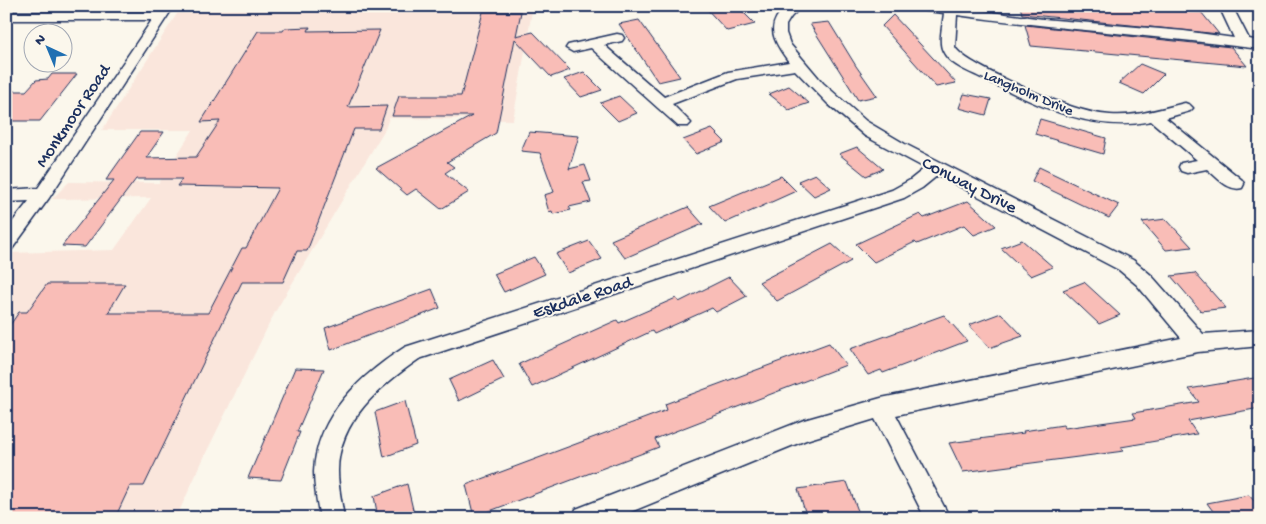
<svg xmlns="http://www.w3.org/2000/svg" width="1266" height="524" font-family="'Gochi Hand',sans-serif">
  <rect width="100%" height="100%" fill="#fbf7ec"/>
  <filter id="ink" filterUnits="userSpaceOnUse"><feTurbulence type="fractalNoise" baseFrequency=".02" numOctaves="2"/><feDisplacementMap in="SourceGraphic" scale="10" xChannelSelector="R" yChannelSelector="G"/><feConvolveMatrix kernelMatrix="1 2 1 2 8 2 1 2 1" color-interpolation-filters="sRGB"/></filter>
  <g filter="url(#ink)">
    <polygon fill="#fae6dc" points="182,6 506,6 505,8 532,11 513,120 389,118 385,129 275,312 207,451 176,518 6,518 6,258 10,253 114,250 151,198 52,199 69,182 159,183 193,130 102,130"/>
    <g fill="#f9bdb7" stroke="#1b2f5e">
      <polygon points="704,6 737,6 755,24 727,31"/>
      <polygon points="1020,6 1147,6 1150,10 1201,12 1219,34 1022,14"/>
      <polygon points="483,12 521,12 516,36 533,32 570,70 551,77 515,39 496,133 447,162 454,167 445,173 469,192 441,209 416,189 407,195 376,168 472,116 392,116 399,96 461,96"/>
      <polygon points="893,15 946,72 956,83 936,87 882,26"/>
      <polygon points="639,20 680,77 658,82 619,24"/>
      <polygon points="829,22 856,66 877,96 858,100 810,24"/>
      <polygon points="1025,25 1231,47 1247,66 1031,46"/>
      <polygon points="310,27 308,31 380,30 348,107 387,106 379,129 354,129 307,251 297,251 283,282 242,282 144,486 130,486 115,518 6,518 6,331 19,312 27,312 47,284 125,284 108,313 208,313 242,248 246,248 278,188 177,186 182,179 136,179 85,247 62,246 114,180 106,180 140,132 164,132 146,158 196,157 220,121 201,122 258,31 283,31 285,28"/>
      <polygon points="1140,64 1164,74 1144,94 1119,83"/>
      <polygon points="584,72 602,90 581,97 564,79"/>
      <polygon points="52,74 77,74 40,121 6,121 6,91 26,91 36,80 48,79"/>
      <polygon points="789,86 809,103 789,110 769,94"/>
      <polygon points="964,94 991,99 986,115 959,108"/>
      <polygon points="619,96 637,113 618,121 600,103"/>
      <polygon points="1040,119 1106,138 1103,154 1035,134"/>
      <polygon points="712,129 725,142 696,154 683,140"/>
      <polygon points="529,132 579,136 569,169 585,165 591,181 583,182 591,202 569,207 571,210 553,214 552,211 549,212 544,195 554,192 540,153 521,151"/>
      <polygon points="857,147 883,169 866,176 839,154"/>
      <polygon points="1039,167 1083,188 1119,205 1109,218 1032,181"/>
      <polygon points="815,174 831,188 814,196 798,181"/>
      <polygon points="781,176 796,191 725,223 709,206"/>
      <polygon points="968,201 996,226 974,235 964,225 917,244 915,242 874,262 856,244 920,214 924,218"/>
      <polygon points="688,207 703,224 625,258 611,240"/>
      <polygon points="1166,219 1192,247 1166,250 1142,222"/>
      <polygon points="1022,240 1053,267 1031,276 1001,248"/>
      <polygon points="589,241 602,259 568,273 556,254"/>
      <polygon points="832,244 851,261 777,301 759,282"/>
      <polygon points="534,257 545,274 504,292 494,274"/>
      <polygon points="1195,273 1226,308 1201,311 1171,276"/>
      <polygon points="729,277 747,296 716,312 712,308 654,334 652,331 532,387 519,364 617,320 619,323 676,298 679,302"/>
      <polygon points="1084,282 1120,315 1099,324 1063,290"/>
      <polygon points="432,289 440,308 331,350 325,328"/>
      <polygon points="1001,313 1023,336 989,348 969,325"/>
      <polygon points="944,315 967,341 883,373 881,370 868,375 850,349"/>
      <polygon points="829,343 846,365 655,439 659,447 474,517 466,485 667,410 665,404"/>
      <polygon points="493,360 504,379 459,401 449,380"/>
      <polygon points="295,368 324,369 297,432 300,432 281,480 248,478"/>
      <polygon points="1260,377 1260,408 1188,421 1197,434 1121,447 1124,451 963,472 949,443 1024,433 1023,431 1063,425 1065,428 1136,418 1133,413 1199,402 1189,389"/>
      <polygon points="405,401 416,445 384,457 375,412"/>
      <polygon points="847,482 860,516 807,518 798,489"/>
      <polygon points="407,484 415,518 378,518 374,496"/>
      <polygon points="1249,495 1260,508 1260,518 1218,518 1207,503"/>
    </g>
    <g fill="none" stroke-linecap="round" stroke-linejoin="round">
      <g stroke="#1b2f5e" stroke-width="3">
        <g id="street">
          <polygon points="161,6 174,6 49,198 12,249 6,251 6,230 29,201 6,202 6,190 38,188 152,20 6,20 6,12 157,12"/>
          <path d="M787 6H802L791 17 786 25V33L790 44 823 83 866 121 905 144 1133 260 1151 275 1203 334 1260 330V346L1198 352 896 415 950 518H925L875 419 806 440 616 518H573L576 509 804 420 881 398 1181 338 1137 285 1119 270 938 175 922 188 904 198 419 359C381 385 338 421 338 471 338 487 342 503 344 518H320C317 503 314 487 314 472 316 416 361 375 405 347L892 190 910 180 925 168 865 136 828 104 795 70 737 79 672 104 691 123 688 126H678L591 48 573 52 566 48 568 45 617 34 622 35 624 38 622 41 604 45 664 97 728 72 789 62C773 41 764 25 787 6Z"/>
          <path d="M912 6H948L1043 19 1184 31 1234 38 1219 6H1232L1249 39 1260 41V49C1159 36 1058 29 957 15L955 47C963 64 1052 100 1073 107 1085 111 1097 114 1110 115 1136 117 1160 109 1185 103L1190 105 1193 108 1190 111 1166 118 1242 180 1244 184 1242 188C1228 192 1217 177 1207 169L1187 173 1181 171 1179 167 1181 163 1197 160 1151 121C1092 134 1035 104 984 79 970 72 950 66 943 51 938 42 943 24 944 13L918 10Z"/>
        </g>
      </g>
      <use href="#street" fill="#fbf7ec" fill-rule="evenodd"/>
    </g>
  </g>
  <g text-anchor="middle" stroke-width="4" stroke-linejoin="round" paint-order="stroke">
    <g font-size="15" fill="#1b2f5e" stroke="#fbf7ec">
      <text transform="translate(1029 92) rotate(23)" y="5">Langholm Drive</text>
    </g>
    <g font-size="18" fill="#1b2f5e" stroke="#fbf7ec">
      <text transform="translate(72 115) rotate(-56)" y="6">Monkmoor Road</text>
      <text transform="translate(970 184) rotate(27)" y="6">Conway Drive</text>
      <text transform="translate(582 296) rotate(-18)" y="6">Eskdale Road</text>
    </g>
  </g>
  <rect width="1266" height="524" fill="none" stroke="#fbf7ec" stroke-width="25"/>
  <rect x="12" y="12" width="1241" height="499" fill="none" stroke="#1b2f5e" stroke-width="2" filter="url(#ink)"/>
  <g transform="translate(48 48) rotate(316)"><circle r="24" fill="#fbf7ec" stroke="#a1a7b3"/>
  <path d="M0-4L9 19L0 12L-9 19Z" fill="#1f6fb2"/>
  <text y="-8" font-size="14" font-weight="bold" text-anchor="middle" fill="#1b2f5e">N</text>
  </g>
</svg>
